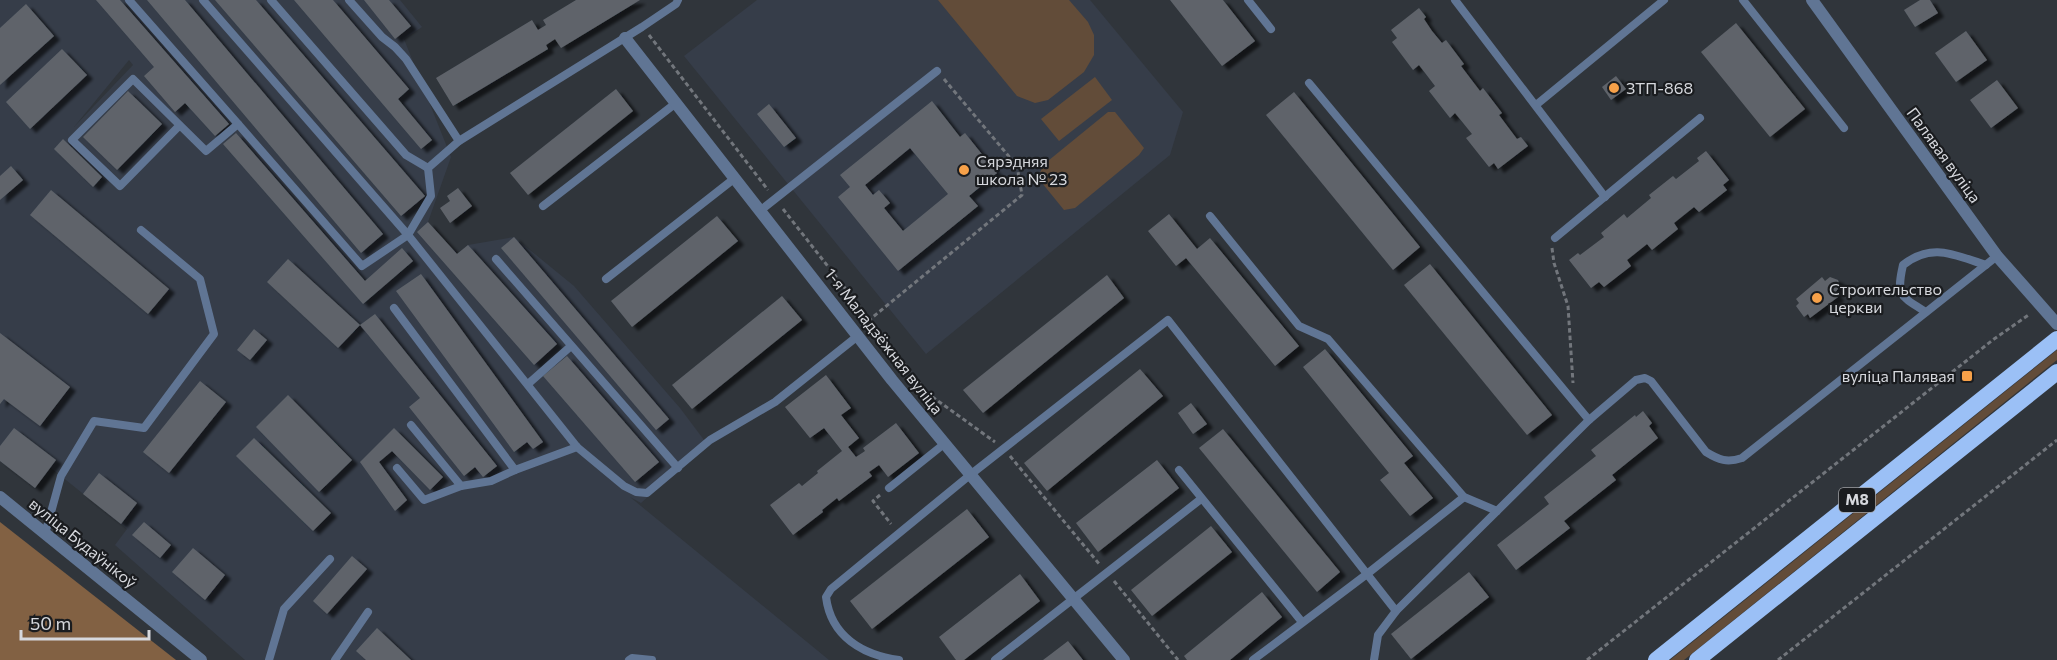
<svg xmlns="http://www.w3.org/2000/svg" width="2057" height="660" font-family="Commissioner,sans-serif">
  <defs>
    <filter id="shadow"><feDropShadow dx="6" dy="4" stdDeviation="1.5" flood-color="#0009"/></filter>
  </defs>
  <rect width="100%" height="100%" fill="#30353b"/>
  <g fill="#363d49" fill-rule="evenodd">
    <path d="M0 0H400L422 27 404 39 451 157 428 222 457 254 468 245 514 237 574 286 680 408 707 444 641 503 630 497 829 660H245L115 545 127 529 51 468 35 488 0 461ZM129 60 133 65 74 127Z"/>
    <polygon points="757,0 1090,0 1183,112 1170,155 926,354 684,56"/>
  </g>
  <g fill="#624c39">
    <polygon points="938,0 1069,0 1088,22 1094,35 1094,55 1084,72 1048,100 1035,103 1017,96"/>
    <polygon points="1095,77 1112,100 1059,141 1041,119"/>
    <polygon points="1108,112 1115,112 1144,148 1139,155 1075,208 1064,210 1038,178 1043,165"/>
    <polygon points="2057,350 2057,360 1684,660 1670,660"/>
  </g>
  <polygon fill="#826143" points="0,522 176,660 0,660"/>
  <g fill="#5f646b" fill-rule="evenodd" filter="url(#shadow)">
    <polygon points="96,0 120,0 229,124 215,136 185,103 175,112 144,76 154,67"/>
    <polygon points="147,0 185,0 383,234 361,253"/>
    <polygon points="215,0 256,0 425,196 401,216"/>
    <polygon points="294,0 333,0 409,89 398,99 432,140 421,149"/>
    <polygon points="364,0 389,0 411,26 395,39"/>
    <polygon points="576,0 640,0 561,48 555,39 546,45 548,49 453,106 436,78 532,20 538,30 546,25 543,20"/>
    <polygon points="1170,0 1223,0 1255,41 1222,66"/>
    <polygon points="1920,0 1930,0 1938,13 1915,27 1904,10"/>
    <polygon points="26,4 54,36 0,85 0,28"/>
    <polygon points="1419,8 1426,17 1424,19 1432,31 1442,43 1446,40 1464,64 1461,66 1480,91 1483,88 1502,113 1499,115 1517,139 1521,137 1528,146 1498,169 1494,163 1489,167 1466,138 1472,134 1455,113 1450,118 1429,91 1435,86 1419,65 1413,70 1392,42 1397,38 1391,30"/>
    <polygon points="1736,23 1805,109 1770,137 1701,52"/>
    <polygon points="1966,31 1987,60 1956,82 1935,53"/>
    <polygon points="62,49 87,75 30,129 6,102"/>
    <polygon points="1616,76 1626,89 1611,100 1602,87"/>
    <polygon points="1997,80 2018,108 1991,128 1970,100"/>
    <polygon points="616,89 633,111 528,195 510,173"/>
    <polygon points="128,91 162,124 117,170 83,137"/>
    <polygon points="1294,92 1420,247 1393,270 1266,115"/>
    <path d="M932 101 960 137 965 133 997 173 969 196 978 206 898 271 838 197 850 187 840 175ZM910 148 948 194 903 231 884 208 890 203 879 190 873 195 865 185Z"/>
    <polygon points="769,104 796,138 784,147 757,114"/>
    <polygon points="236,133 365,281 402,248 413,261 363,304 223,144"/>
    <polygon points="63,139 102,177 93,187 54,149"/>
    <polygon points="1706,151 1729,180 1723,185 1727,190 1699,212 1694,207 1674,223 1678,229 1652,250 1647,244 1627,260 1631,266 1604,287 1599,282 1591,288 1569,260 1578,253 1580,255 1604,237 1601,233 1624,214 1627,218 1651,198 1649,195 1673,176 1676,179 1699,161 1697,158"/>
    <polygon points="11,166 23,180 0,200 0,176"/>
    <polygon points="458,188 472,206 450,223 440,208 450,201 447,196"/>
    <polygon points="51,190 169,289 148,314 30,215"/>
    <polygon points="1169,214 1197,249 1210,238 1299,346 1275,366 1186,258 1176,266 1148,231"/>
    <polygon points="717,216 738,241 632,327 611,301"/>
    <polygon points="428,222 457,254 468,245 557,344 534,365 417,232"/>
    <polygon points="514,237 669,419 656,430 501,248"/>
    <polygon points="288,259 360,325 338,348 267,282"/>
    <polygon points="1430,264 1552,415 1527,435 1404,285"/>
    <polygon points="421,274 543,442 533,449 527,442 514,452 396,291"/>
    <polygon points="1107,275 1124,298 983,413 963,390"/>
    <polygon points="1822,277 1825,281 1830,277 1838,280 1840,286 1835,293 1838,297 1810,318 1808,314 1804,317 1796,306 1799,303 1796,299"/>
    <polygon points="782,296 802,320 692,409 672,385"/>
    <polygon points="375,314 497,466 483,477 475,467 464,476 409,407 420,398 360,325"/>
    <polygon points="254,329 267,340 250,360 237,350"/>
    <polygon points="0,333 70,387 40,426 4,399 0,404"/>
    <polygon points="1325,349 1413,456 1404,463 1433,498 1410,516 1380,480 1389,473 1303,367"/>
    <polygon points="567,356 659,462 635,482 543,376"/>
    <polygon points="1140,369 1163,396 1047,491 1024,463"/>
    <polygon points="826,375 851,408 841,415 859,438 848,447 856,457 865,451 863,448 896,423 919,453 888,477 879,465 869,472 872,476 839,501 837,498 822,510 823,512 793,535 770,505 799,483 802,486 818,473 817,471 842,451 824,428 810,438 785,407"/>
    <polygon points="200,381 226,402 169,473 143,452"/>
    <polygon points="288,395 352,460 319,492 256,427"/>
    <polygon points="1191,403 1207,424 1193,434 1178,413"/>
    <polygon points="1643,411 1652,423 1649,426 1658,438 1612,475 1616,480 1564,521 1570,528 1516,570 1497,545 1549,504 1544,497 1596,456 1591,450 1635,415 1636,417"/>
    <polygon points="14,428 56,460 35,488 0,461 0,446"/>
    <polygon points="394,428 443,477 430,490 392,451 379,462 407,500 395,511 360,462"/>
    <polygon points="1223,429 1340,572 1317,592 1199,448"/>
    <polygon points="254,438 331,513 313,531 236,456"/>
    <polygon points="1157,460 1179,488 1098,552 1076,523"/>
    <polygon points="99,473 137,503 121,524 83,494"/>
    <polygon points="967,509 989,537 872,629 850,601"/>
    <polygon points="144,522 171,545 160,558 132,535"/>
    <polygon points="1211,526 1232,552 1152,616 1131,590"/>
    <polygon points="193,548 225,575 205,600 172,572"/>
    <polygon points="352,556 367,569 327,614 313,601"/>
    <polygon points="1469,572 1489,597 1411,659 1391,634"/>
    <polygon points="1020,574 1040,601 964,660 956,660 939,637"/>
    <polygon points="1262,592 1282,617 1230,660 1187,660 1184,656"/>
    <polygon points="377,628 411,660 366,660 356,651"/>
    <polygon points="1068,641 1083,660 1043,660 1051,654"/>
  </g>
  <g fill="none" stroke-linecap="round" stroke-linejoin="round">
    <g stroke="#72767c" stroke-width="3" stroke-dasharray="4.5 3" stroke-linecap="butt">
      <polyline points="649,35 768,190"/>
      <polyline points="783,209 927,393 995,442"/>
      <polyline points="1552,248 1554,263 1568,306 1573,383"/>
      <polyline points="868,321 1022,195 1017,166 944,79"/>
      <polyline points="1010,456 1100,565"/>
      <polyline points="880,495 873,501 891,524"/>
      <polyline points="1114,581 1178,660"/>
      <polyline points="1587,660 1994,339 2030,314"/>
      <polyline points="1778,660 2057,440"/>
    </g>
    <g stroke="#607594" stroke-width="8">
      <polyline points="129,0 238,124"/>
      <polyline points="203,0 408,235 577,447 624,486 636,492 647,493 710,440 775,402 859,335"/>
      <polyline points="271,0 406,155 428,168"/>
      <polyline points="349,0 382,37 395,47 406,59 459,141"/>
      <polyline points="1248,0 1271,29"/>
      <polyline points="1455,0 1605,197"/>
      <polyline points="1743,0 1844,128"/>
      <polyline points="1309,83 1589,420"/>
      <polyline points="1536,105 1664,0"/>
      <polyline points="179,126 120,186 72,140 133,79 206,151 238,124 362,266 408,235 431,196 428,168 459,141 642,27 676,4 678,0"/>
      <polyline points="543,206 676,103"/>
      <polyline points="761,210 937,71"/>
      <polyline points="1210,216 1299,326 1328,339 1464,497 1497,511"/>
      <polyline points="1555,238 1700,118"/>
      <polyline points="496,259 678,468"/>
      <polyline points="606,279 735,178"/>
      <polyline points="394,308 515,470 577,447"/>
      <path d="M1926 312C1900 296 1896 296 1903 265 1932 242 1954 255 1986 265"/>
      <polyline points="528,384 571,346"/>
      <polyline points="411,425 461,486 491,481 515,470"/>
      <polyline points="397,468 424,500 461,486"/>
      <polyline points="1179,470 1302,622"/>
      <polyline points="889,488 944,444"/>
      <polyline points="45,534 61,476 94,421 144,428 214,334 200,279 141,230"/>
      <polyline points="269,660 284,609 330,559"/>
      <polyline points="335,660 368,612"/>
      <polyline points="629,660 632,658 652,660"/>
      <path d="M899 660C863 655 831 637 826 597L831 589 970 475 1168 320 1396 611"/>
      <polyline points="995,660 1201,499"/>
      <polyline points="1253,660 1367,574 1464,497"/>
      <path d="M1374 660 1378 635 1396 611 1589 420 1636 380 1645 378 1651 381 1706 452C1719 460 1727 463 1742 458L1997 256"/>
    </g>
    <g stroke="#607594" stroke-width="12">
      <polyline points="1812,0 1997,256 2057,324"/>
      <polyline points="625,38 892,380 1124,660"/>
      <polyline points="0,497 201,660"/>
    </g>
    <g stroke="#9bc0f6" stroke-width="16">
      <polyline points="1656,660 2057,339"/>
      <polyline points="1697,660 2057,372"/>
    </g>
  </g>
  <g fill="#f7a149" stroke="#1a1c1f" stroke-width="2">
    <circle cx="1614" cy="88" r="6"/>
    <circle cx="964" cy="170" r="6"/>
    <circle cx="1817" cy="298" r="6"/>
    <rect x="1961" y="370" width="12" height="12" rx="3"/>
  </g>
  <g text-anchor="middle" stroke-width="4.5" stroke-linejoin="round" paint-order="stroke">
    <rect fill="#1a1c1f" stroke="#9ea0a4" stroke-width="1.5" x="1839" y="488" width="36" height="24" rx="4.5"/>
    <g font-size="15" font-weight="bold" fill="#d6d8dd">
      <text x="1857" y="505">М8</text>
    </g>
    <g font-size="16" fill="#d6d8dd" stroke="#1a1c1f" text-anchor="start">
      <text x="1626" y="94">ЗТП-868</text>
      <text x="976" y="167">Сярэдняя<tspan x="976" dy="18">школа № 23</tspan></text>
      <text x="1829" y="295">Строительство<tspan x="1829" dy="18">церкви</tspan></text>
      <text x="1955" y="382" text-anchor="end">вуліца Палявая</text>
    </g>
    <g font-size="16" fill="#d6d8dd" stroke="#1a1c1f">
      <text transform="translate(1944 155) rotate(54)" y="6">Палявая вуліца</text>
      <text transform="translate(884 341) rotate(52)" y="6">1-я Маладзёжная вуліца</text>
      <text transform="translate(83 543) rotate(39)" y="6">вуліца Будаўнікоў</text>
    </g>
  </g>
  <path d="M21 630v9h128v-9" fill="none" stroke="#d6d8dd" stroke-width="3"/>
  <text x="30" y="630" font-size="18" fill="#d6d8dd" stroke="#1a1c1f" stroke-width="4.5" paint-order="stroke">50 m</text>
</svg>
